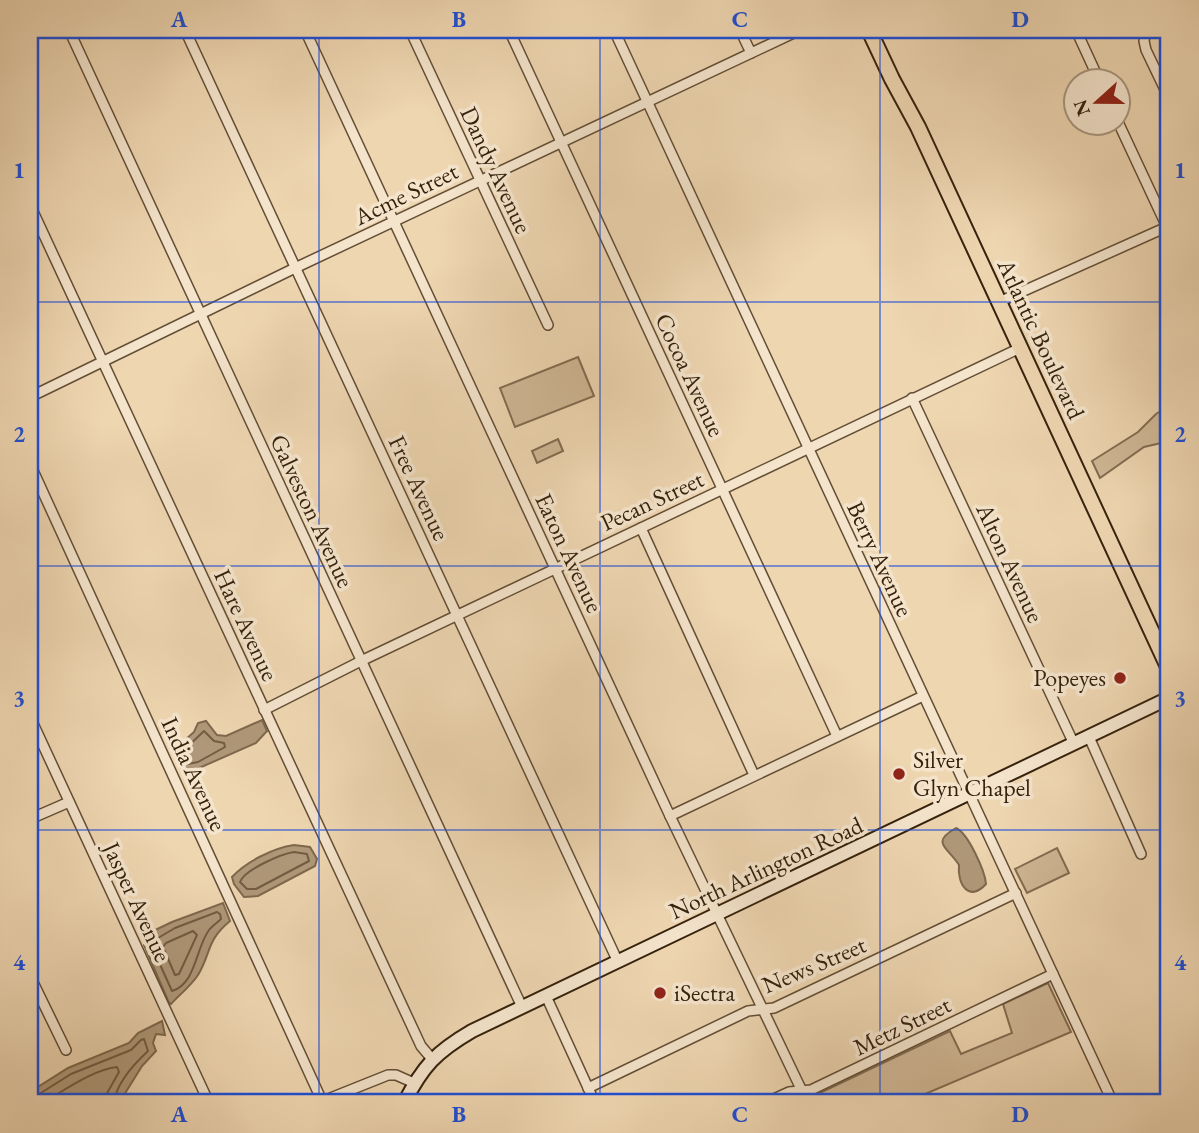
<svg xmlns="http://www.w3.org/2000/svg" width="1199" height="1133" font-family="'EB Garamond',serif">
  <rect width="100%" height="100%" fill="#eed6b1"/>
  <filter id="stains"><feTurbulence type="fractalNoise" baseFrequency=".00286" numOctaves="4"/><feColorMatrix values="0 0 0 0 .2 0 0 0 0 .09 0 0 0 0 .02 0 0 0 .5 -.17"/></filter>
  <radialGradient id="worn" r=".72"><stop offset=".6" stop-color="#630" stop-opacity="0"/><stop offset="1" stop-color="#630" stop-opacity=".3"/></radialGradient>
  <g fill="#cfb795" stroke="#826c50" stroke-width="2">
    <polygon points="578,357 594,396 515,427 500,388"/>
    <polygon points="1169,406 1169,436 1161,443 1144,447 1100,478 1092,461 1138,432 1156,414"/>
    <polygon points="558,439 563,451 537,463 532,451"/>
    <polygon points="1057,848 1069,873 1027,893 1015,869"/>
    <polygon points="1048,983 1071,1032 904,1103 806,1103 805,1100 950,1031 961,1054 1012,1033 1003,1004"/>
  </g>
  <g fill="#af9879" stroke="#7e684d" stroke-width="2">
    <path d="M262 720 267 731 256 743 190 772 184 773C179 765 175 757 176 748L194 732 198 723 206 721 217 735 226 736Z"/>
    <path d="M956 828C968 833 985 871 986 884 969 903 957 884 959 865 949 848 929 843 956 828Z"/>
    <path d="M294 845 310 847 317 859 315 866 258 896 244 897 234 884 232 877C246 862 273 848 294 845Z"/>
    <path d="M223 903 230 921C206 941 212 951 198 975 190 987 180 994 171 1004L169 1003 144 945 148 942 153 931 172 922Z"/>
    <polygon points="162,1021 165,1035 156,1034 153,1043 156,1051 142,1066 119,1103 30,1103 30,1092 68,1068 129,1043 138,1033"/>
  </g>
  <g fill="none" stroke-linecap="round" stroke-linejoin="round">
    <g stroke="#725c42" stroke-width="2">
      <polygon points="204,731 214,741 224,743 225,747 198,762 188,764 183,751"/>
      <path d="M294 852 307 854 309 861 256 889H247L240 882C244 870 281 854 294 852Z"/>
      <path d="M217 912 220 914 221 919C218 922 212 926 209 930 196 947 196 984 172 991L153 949 158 938 175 928Z"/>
      <polygon points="193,931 197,935 179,974 175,975 163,947 166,943"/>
      <path d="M30 1097 36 1096 71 1074 131 1050 141 1040 144 1039 148 1051C134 1064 116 1083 114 1103"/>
      <path d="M42 1103C62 1092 94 1069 117 1067L119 1072 106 1095 105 1103"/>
    </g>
    <g stroke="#634e35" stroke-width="12">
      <g id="street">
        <polyline points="69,30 522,1007"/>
        <polyline points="185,30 618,962"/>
        <polyline points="305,30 670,816 802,1091"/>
        <polyline points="410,30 548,325"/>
        <polyline points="509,30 837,736"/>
        <polyline points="614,30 1113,1103"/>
        <polyline points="740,30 751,53"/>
        <polyline points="1076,30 1099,80"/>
        <polyline points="1146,30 1144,41 1146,50 1169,98"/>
        <polyline points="1118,122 1167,227"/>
        <polyline points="30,205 421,1046 432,1059"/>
        <polyline points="999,302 1169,226"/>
        <polyline points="30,397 295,268 800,30"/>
        <polyline points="912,398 1074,744"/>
        <polyline points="30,464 322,1101"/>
        <polyline points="641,528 754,775"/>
        <polyline points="264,710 361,661 1020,348"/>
        <polyline points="30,717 209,1103"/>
        <polyline points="1089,737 1141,854"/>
        <polyline points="670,816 923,696"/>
        <polyline points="30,819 69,802"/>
        <polyline points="30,976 66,1050"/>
        <polyline points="546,996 595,1103"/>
        <polyline points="588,1088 748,1011 774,1008 1016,893"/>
        <polyline points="318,1103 388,1075 396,1075 414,1083"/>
        <polyline points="765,1103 789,1092 811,1090 1053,974"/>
      </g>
    </g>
    <g stroke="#35210c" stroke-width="16">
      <path id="secondary" d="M404 1103C423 1066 436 1052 472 1031L1169 698"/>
    </g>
    <g stroke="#35210c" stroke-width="18">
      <polyline id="primary" points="869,30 892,79 918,127 1169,669"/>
    </g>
    <use href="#street" stroke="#f4e4cc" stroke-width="9"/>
    <use href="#secondary" stroke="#f4e4cc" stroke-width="12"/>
    <use href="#primary" stroke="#eed6b1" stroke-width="14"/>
  </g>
  <path fill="none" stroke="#1d4ed8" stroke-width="2" stroke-opacity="0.55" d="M319 30V1103M600 30V1103M880 30V1103M30 302H1169M30 566H1169M30 830H1169"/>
  <g fill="#8f2418" stroke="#f4e4cc" stroke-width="2.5">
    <circle cx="1120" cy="678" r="7"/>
    <circle cx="899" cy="774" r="7"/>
    <circle cx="660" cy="993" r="7"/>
  </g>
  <g text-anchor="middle" stroke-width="7" stroke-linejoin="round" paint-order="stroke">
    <g font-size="24" fill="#35210c" stroke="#f4e4cc">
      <text transform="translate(496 170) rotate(65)" y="8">Dandy Avenue</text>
      <text transform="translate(406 194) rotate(-26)" y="8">Acme Street</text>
      <text transform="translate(1041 339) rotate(65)" y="8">Atlantic Boulevard</text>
      <text transform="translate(690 375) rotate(65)" y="8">Cocoa Avenue</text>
      <text transform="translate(419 488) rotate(65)" y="8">Free Avenue</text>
      <text transform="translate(652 501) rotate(-25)" y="8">Pecan Street</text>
      <text transform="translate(312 511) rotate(65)" y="8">Galveston Avenue</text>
      <text transform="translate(569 553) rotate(65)" y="8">Eaton Avenue</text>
      <text transform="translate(880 559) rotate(65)" y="8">Berry Avenue</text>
      <text transform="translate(1010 563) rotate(65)" y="8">Alton Avenue</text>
      <text transform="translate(246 625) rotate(65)" y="8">Hare Avenue</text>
      <text transform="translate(194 774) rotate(65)" y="8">India Avenue</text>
      <text transform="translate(766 868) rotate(-25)" y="8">North Arlington Road</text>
      <text transform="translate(137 902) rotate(65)" y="8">Jasper Avenue</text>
      <text transform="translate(814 965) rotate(-23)" y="8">News Street</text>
      <text transform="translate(902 1026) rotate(-26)" y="8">Metz Street</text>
    </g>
    <g font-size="24" fill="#35210c" stroke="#f4e4cc" text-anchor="start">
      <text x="1106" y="686" text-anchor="end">Popeyes</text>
      <text x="913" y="768">Silver<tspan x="913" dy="28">Glyn Chapel</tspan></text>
      <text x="674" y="1001">iSectra</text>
    </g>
  </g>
  <rect width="1199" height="1133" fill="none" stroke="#eed6b1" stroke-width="77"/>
  <g transform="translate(1097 102) rotate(249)"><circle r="33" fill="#f4e4cc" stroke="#a8967f" stroke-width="2"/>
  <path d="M0-5L12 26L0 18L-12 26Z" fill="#8f2418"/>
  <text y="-10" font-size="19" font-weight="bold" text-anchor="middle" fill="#35210c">N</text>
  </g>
  <rect x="38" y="38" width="1122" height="1056" fill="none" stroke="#1d4ed8" stroke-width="2.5"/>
  <g font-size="23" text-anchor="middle" font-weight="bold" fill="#1d4ed8">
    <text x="179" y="27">A</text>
    <text x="459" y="27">B</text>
    <text x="740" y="27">C</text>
    <text x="1020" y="27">D</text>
    <text x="19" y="178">1</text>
    <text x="1180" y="178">1</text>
    <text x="19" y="442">2</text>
    <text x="1180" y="442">2</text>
    <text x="19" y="706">3</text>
    <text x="1180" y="706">3</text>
    <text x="19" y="970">4</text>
    <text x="1180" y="970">4</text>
    <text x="179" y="1122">A</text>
    <text x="459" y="1122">B</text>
    <text x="740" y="1122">C</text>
    <text x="1020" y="1122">D</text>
  </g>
  <rect width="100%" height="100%" filter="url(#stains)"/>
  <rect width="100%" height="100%" fill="url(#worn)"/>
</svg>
